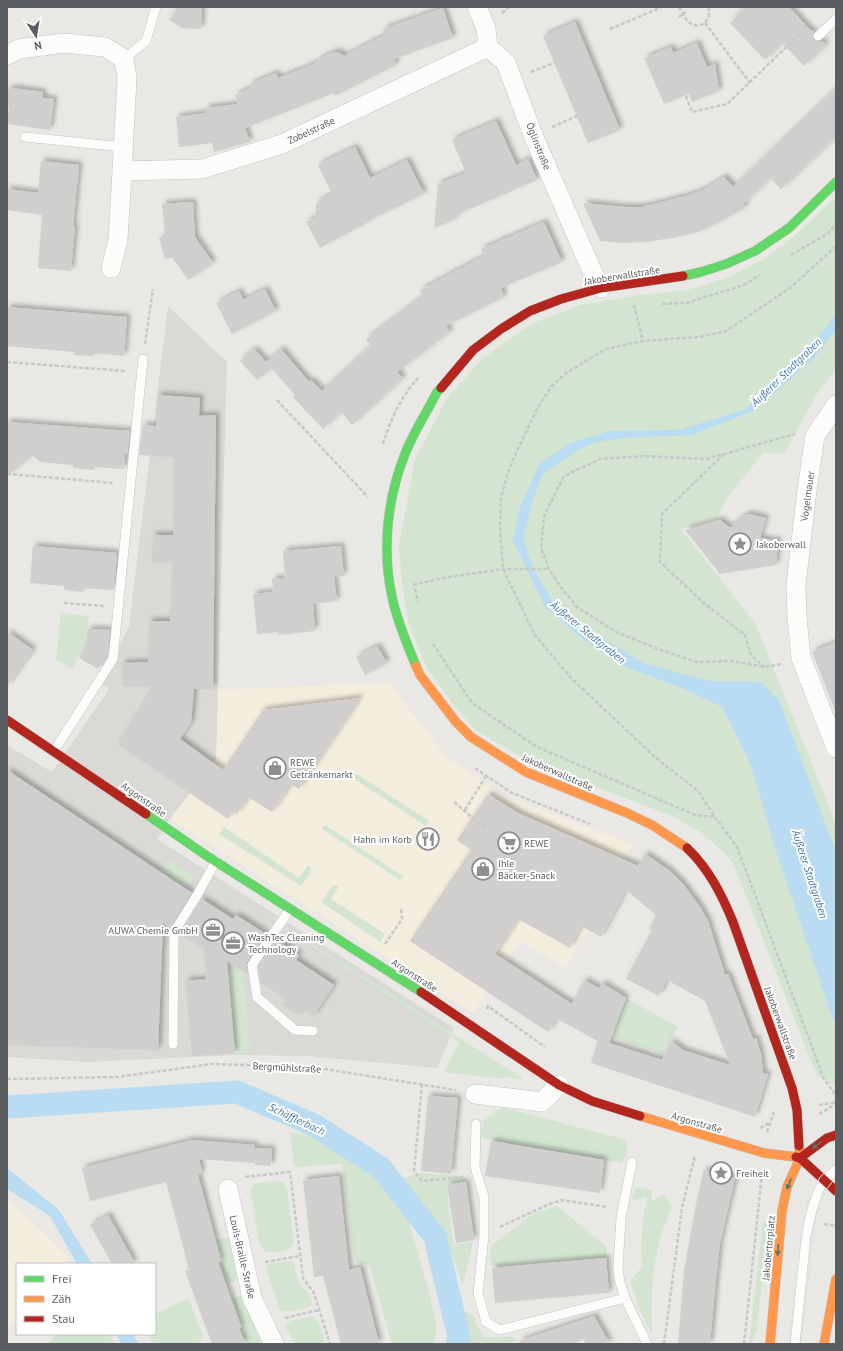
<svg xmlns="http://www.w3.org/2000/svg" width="843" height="1351" font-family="'PT Sans',sans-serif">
  <defs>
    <filter id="shadow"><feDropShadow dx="3.5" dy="-3.5" stdDeviation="2" flood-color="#0004"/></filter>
  </defs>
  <rect width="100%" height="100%" fill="#eae8e4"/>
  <g fill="#f3eddd">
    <polygon points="389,683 446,757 505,796 633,844 566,968 519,941 473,1013 170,819 216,759 218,690"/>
    <polygon points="7,1202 20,1210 69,1257 63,1264 17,1264 17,1319 7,1332"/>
  </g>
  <polygon fill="#dbd9d5" points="168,306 227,362 216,759 170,819 157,839 454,1028 437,1068 306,1056 234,1055 88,1062 7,1057 7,745 52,772 109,689 99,682 129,627"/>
  <g fill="#d3e5d0">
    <polygon points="836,197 836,369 818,392 784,454 763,453 728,497 717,518 681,529 755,623 836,824 836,1086 816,1074 733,863 720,849 702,833 672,816 532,763 477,731 455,707 427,668 409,624 402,585 399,545 415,459 447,398 483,358 533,323 580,305 634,296 687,290 726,278 764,259 792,238"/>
    <polygon points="61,613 89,616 86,643 72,669 56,659"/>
    <polygon points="351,770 429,821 426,826 348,775"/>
    <polygon points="325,825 403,876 400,880 322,829"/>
    <polygon points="224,827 299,878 308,865 311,868 310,874 301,886 219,834"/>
    <polygon points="169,860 193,877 187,887 162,871"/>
    <polygon points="334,885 339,886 331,899 385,934 380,942 321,902 329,890"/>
    <polygon points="293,931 522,1078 521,1080 506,1076 504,1079 444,1072 459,1042 292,933"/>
    <polygon points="225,964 237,972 243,964 250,1053 235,1053 230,992 227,991"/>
    <polygon points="626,998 678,1027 664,1054 613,1037 618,1019"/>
    <polygon points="502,1107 626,1140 627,1151 622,1163 480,1138 483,1121"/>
    <polygon points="290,1133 313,1135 376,1171 406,1212 429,1292 437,1327 434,1344 392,1344 370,1266 355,1261 342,1164 294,1167"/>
    <polygon points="421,1173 465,1176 466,1180 446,1184 454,1245 473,1242 463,1286 446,1240 404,1178"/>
    <path d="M278 1181 284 1183 287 1188 294 1243C289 1253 276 1253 266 1252L262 1248 259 1241 250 1190 254 1184 264 1182Z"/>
    <path d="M635 1187 652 1190 651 1201 663 1195 672 1206C667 1220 661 1233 658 1248 651 1276 651 1305 652 1335L640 1311 630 1281 643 1266C639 1243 643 1219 647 1197L632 1200Z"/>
    <polygon points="557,1206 607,1247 606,1258 491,1266 490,1247 534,1213"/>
    <polygon points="766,1221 768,1222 757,1330 752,1344 749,1344 762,1228 763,1222"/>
    <polygon points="232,1237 239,1280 227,1283 220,1263 223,1262 217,1240"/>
    <path d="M290 1261H293C295 1267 295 1272 297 1277 300 1288 313 1293 312 1305 304 1310 291 1312 281 1311L279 1307 267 1271V1266L272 1263Z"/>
    <polygon points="243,1295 261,1344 254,1344 253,1343 246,1344 240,1328 243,1327 232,1299"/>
    <polygon points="188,1298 203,1335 199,1342 200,1344 154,1344 149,1334 155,1334 155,1314"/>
    <path d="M463 1310 475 1317 476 1324 485 1337C496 1339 508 1333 519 1340L504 1344H465L466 1339Z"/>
    <path d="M312 1316C321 1319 322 1336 325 1344H295L286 1328 287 1323 290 1321Z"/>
    <polygon points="57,1334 110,1334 115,1344 47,1344"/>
  </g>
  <g fill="#badcf3">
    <polygon points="836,315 836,330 813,359 754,411 691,435 624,438 596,442 576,451 542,475 532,503 523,537 533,568 553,602 593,633 645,664 710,681 761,682 779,700 836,852 836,1025 832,1017 774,845 750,763 722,707 679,687 626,667 584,640 545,607 513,541 520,507 540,463 571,443 609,431 679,430 745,409 794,367"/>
    <polygon points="7,1168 59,1210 92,1264 77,1264 50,1216 7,1189"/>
    <polygon points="116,1334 133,1334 139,1344 121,1344"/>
  </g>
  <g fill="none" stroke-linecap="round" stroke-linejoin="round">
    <polyline stroke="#badcf3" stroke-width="7" points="768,390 808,351"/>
    <polyline stroke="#badcf3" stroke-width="23" points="7,1107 237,1092 314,1125 381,1168 435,1237 459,1337 457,1344"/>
  </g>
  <g fill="#d0cfcd" fill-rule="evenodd" filter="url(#shadow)">
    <polygon points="178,7 202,7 201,29 182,28 169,20"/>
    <polygon points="745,7 789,7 811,31 812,30 814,32 812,37 814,40 819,42 822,41 826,45 804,66 782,43 765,60 730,23"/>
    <polygon points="443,8 453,38 394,59 396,65 335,96 334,93 245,128 250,142 214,152 212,143 179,147 176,117 206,113 205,108 238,104 235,95 251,88 250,84 276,73 278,78 297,71 318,62 317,60 334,52 338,52 344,56 385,35 383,29"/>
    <polygon points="575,22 620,130 588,143 543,36"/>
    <polygon points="697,43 707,67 715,64 719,91 692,102 689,94 664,104 644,58 671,47 673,53"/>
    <polygon points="12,88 43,92 43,98 54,99 50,130 7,124 9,107 7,107 7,89 12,90"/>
    <polygon points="836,88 836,137 781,189 770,178 743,204 746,207 718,223 698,232 672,238 645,242 623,243 600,241 583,203 624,207 642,207 686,196 703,190 724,177 733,187"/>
    <polygon points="496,121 516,165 528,159 537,180 458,214 452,221 434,228 438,184 466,173 452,140"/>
    <polygon points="355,147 370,178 407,160 424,194 370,220 370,221 320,248 306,222 315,218 316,205 319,201 332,194 318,165"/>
    <polygon points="41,161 79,165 73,226 75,226 71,271 38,268 42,215 7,210 7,189 38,193"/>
    <polygon points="193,202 195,237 213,263 188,280 172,257 165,259 159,238 165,236 162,204"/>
    <polygon points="544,222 562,262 501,288 504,297 446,326 450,332 397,372 403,378 352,425 341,412 323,429 293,397 295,395 271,368 257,380 240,361 254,349 266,362 281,349 309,382 311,380 322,391 371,346 366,339 423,296 420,290 484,256 481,249"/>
    <polygon points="265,289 276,311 232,334 216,303 239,291 243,300"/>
    <polygon points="7,307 127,317 124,356 94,353 93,356 74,355 74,352 7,346"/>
    <polygon points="158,395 200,398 199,416 216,415 213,689 194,689 191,723 180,739 223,770 263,710 360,698 299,789 291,784 272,812 248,797 237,814 233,811 228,819 118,745 154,686 122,687 122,663 148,662 149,621 170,621 172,563 152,563 153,535 173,535 174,457 139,455 143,425 156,426"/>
    <polygon points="7,422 130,431 127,454 125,454 124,469 94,467 94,470 73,468 73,465 40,462 32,455 7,476"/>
    <polygon points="749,514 766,518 760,538 778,541 776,565 720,574 685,530 720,520 730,528 743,516"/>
    <polygon points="33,546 117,553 114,590 83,588 83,592 64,590 64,586 30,583"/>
    <polygon points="341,546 344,576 334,577 337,601 313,604 315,631 278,635 278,632 257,634 253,594 273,592 272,579 285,578 283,551"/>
    <polygon points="88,629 110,630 108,652 98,669 79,658 86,643"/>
    <polygon points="7,632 33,650 7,687"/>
    <polygon points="836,642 836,710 835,711 812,652"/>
    <polygon points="377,646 387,663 365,675 356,657"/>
    <polygon points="7,770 192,893 170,927 163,923 158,1050 7,1045"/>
    <path d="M488 794 518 813 638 866 645 854 670 871 683 884 700 907 708 921 725 975 728 974 753 1039 756 1038 761 1054 763 1073 768 1074 755 1117 591 1063 598 1041 557 1019 548 1032 410 941 471 850 457 840ZM626 890 656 915 649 929 652 930 626 979 659 996 667 980 705 1001 730 1065 683 1050 671 1041 662 1060 609 1043 626 998 602 983 599 988 584 980 572 1004 495 954 518 919 570 948 581 926 601 937Z"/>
    <polygon points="202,899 233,919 236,915 266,934 247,962 246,966 247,974 227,961 235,1053 192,1056 185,981 206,979 204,949 180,934"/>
    <polygon points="276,940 299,955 296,960 334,985 313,1017 302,1009 298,1015 282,1005 286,999 261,983 258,966"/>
    <polygon points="428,1096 458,1098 451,1174 421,1171"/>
    <polygon points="192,1140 255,1145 254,1163 199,1159 202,1173 198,1175 221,1261 218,1262 241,1327 239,1328 245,1344 212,1344 185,1271 189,1270 166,1182 90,1201 82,1168"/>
    <polygon points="491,1141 604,1160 600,1193 485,1176"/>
    <polygon points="255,1148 272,1149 271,1166 255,1165"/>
    <polygon points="704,1170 735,1178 720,1243 716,1279 710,1344 678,1344 684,1271 696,1204"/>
    <polygon points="339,1176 349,1270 360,1267 379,1344 341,1344 323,1276 314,1277 303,1180"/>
    <polygon points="466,1182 474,1240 456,1243 447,1185"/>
    <polygon points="108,1215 132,1258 135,1264 112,1264 90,1225"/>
    <polygon points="606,1258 609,1293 495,1303 492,1268"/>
    <polygon points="594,1316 610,1344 585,1344 584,1339 571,1344 520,1344 519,1341"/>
  </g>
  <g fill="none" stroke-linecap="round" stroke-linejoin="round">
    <g stroke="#c5c5c5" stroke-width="10">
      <g id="lane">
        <polyline points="818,36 836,19"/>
        <polyline points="124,59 146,41 156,7"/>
        <polyline points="25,137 123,147"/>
        <polyline points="54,751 113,659 143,359"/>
        <polyline points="290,909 252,965 257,997 295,1030 313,1031"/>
        <polyline points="173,1044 174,932 196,897 216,861"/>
        <polyline points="476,1124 475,1167 484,1197 484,1235 478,1293 486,1322 500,1330 625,1298"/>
        <polyline points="632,1162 621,1217 618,1268 620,1282 625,1298 647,1344"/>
        <polyline points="795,1344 806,1236 811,1213 818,1192 824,1180 836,1170"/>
      </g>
    </g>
    <g stroke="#c5c5c5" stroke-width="20">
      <g id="street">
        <polyline points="477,7 486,28 488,47 506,63 533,135 592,271 601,288"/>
        <polyline points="7,55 19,49 64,43 105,47 124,59 127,78 122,171 202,169 282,144 488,47"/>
        <polyline points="111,268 118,240 122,171"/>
        <polyline points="836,405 815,436 807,490 796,585 797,617 801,658 836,748"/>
        <polyline points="475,1094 542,1102 559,1085"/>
        <polyline points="228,1189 252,1298 274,1344"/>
      </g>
    </g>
    <g stroke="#c6c6c6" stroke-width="10">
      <g id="fast">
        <polyline points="683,276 701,272 726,264 755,251 789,228 836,182"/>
        <path d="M416 666C407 644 397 621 392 597 382 550 387 499 405 454 413 433 427 412 437 392L441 388"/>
        <polyline points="146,814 207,856 421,992"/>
      </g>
    </g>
    <g stroke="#c6c6c6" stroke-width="10">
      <g id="slow">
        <polyline points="416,666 420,675 456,722 471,737 526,772 627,813 652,825 687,848"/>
        <polyline points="640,1116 764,1153 796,1157"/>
        <polyline points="770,1344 782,1211 787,1187 800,1158 799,1146"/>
        <polyline points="824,1344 836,1279"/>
      </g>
    </g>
    <g stroke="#c6c6c6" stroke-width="10">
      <g id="jam">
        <polyline points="441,388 473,350 501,329 530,311 561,299 601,288 683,276"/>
        <polyline points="7,720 146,814"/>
        <path d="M687 848C709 869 722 895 733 922L792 1088 797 1110 799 1146"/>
        <polyline points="421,992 559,1085 592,1101 640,1116"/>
        <polyline points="796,1157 800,1158 836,1191"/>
        <polyline points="800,1158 827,1138 836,1135"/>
      </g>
    </g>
    <g stroke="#c5c9c7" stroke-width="2.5" stroke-dasharray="4 2" stroke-linecap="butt">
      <path d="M679 7C682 12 685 20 690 23 702 31 713 18 708 7"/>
      <polyline points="502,13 509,7"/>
      <polyline points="679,17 686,12"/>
      <polyline points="705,23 750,83"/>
      <polyline points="610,29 662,7"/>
      <polyline points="531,72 554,63"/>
      <polyline points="686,96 692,112 727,104 802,32"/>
      <polyline points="552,127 577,116"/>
      <polyline points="836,246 790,288 726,331 699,337 643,341 606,349 566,373 552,386 538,407 516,453 507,475 501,498 500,528 503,569 535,635 571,678 656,758 698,791 715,817 737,847 824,1079 836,1095"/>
      <polyline points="791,255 827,234 836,224"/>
      <polyline points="662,304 686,303 744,285 760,275"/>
      <polyline points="634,305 643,341"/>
      <polyline points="145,344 153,289"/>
      <polyline points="7,362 126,371"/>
      <polyline points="277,400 368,497"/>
      <path d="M383 444C390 420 402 395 419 377"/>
      <polyline points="724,454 662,514 660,562 705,604 745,635 751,655 764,667"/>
      <polyline points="7,474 114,483"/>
      <polyline points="413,585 443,578 503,569 549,569"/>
      <polyline points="415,589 418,602"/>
      <polyline points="64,603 104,606"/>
      <polyline points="433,644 472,703 537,747 695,815 715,817"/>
      <polyline points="781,664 765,667 731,661 697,662 661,650 616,632 577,607 560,586 549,569 541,548 544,516 564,476 600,459 644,456 706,459 795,434"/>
      <polyline points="475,768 512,793 590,824"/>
      <polyline points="454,802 486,829"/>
      <polyline points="465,810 486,776"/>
      <polyline points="385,944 402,919 401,908"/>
      <polyline points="487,1009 488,1006 545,1047"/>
      <polyline points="7,1079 117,1077 212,1064 312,1067 456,1090"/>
      <polyline points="422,1084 414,1171 422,1181 463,1177"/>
      <polyline points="819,1105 836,1102"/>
      <polyline points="819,1114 836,1104"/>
      <polyline points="760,1128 769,1123"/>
      <polyline points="767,1132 774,1112"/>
      <polyline points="245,1177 290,1172 303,1278 314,1293 330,1344"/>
      <polyline points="824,1224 836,1226"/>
      <polyline points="500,1227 547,1205 562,1200 607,1207"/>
      <polyline points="265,1262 300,1256"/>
      <polyline points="285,1318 319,1310"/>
      <polyline points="664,1344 682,1208 695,1155"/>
      <polyline points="744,1344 762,1174"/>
    </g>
    <use href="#lane" stroke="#fcfcfb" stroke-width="9"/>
    <use href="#street" stroke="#fcfcfb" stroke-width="19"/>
    <use href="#fast" stroke="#63d668" stroke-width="9"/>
    <use href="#slow" stroke="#ff974d" stroke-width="9"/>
    <use href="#jam" stroke="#b3261e" stroke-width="9"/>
    <g stroke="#e1e1e1" stroke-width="1">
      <polyline points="789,1344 804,1218 808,1202 820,1177 836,1163"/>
      <path d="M801 1344 815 1221C819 1205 823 1190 836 1178"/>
    </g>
  </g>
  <defs><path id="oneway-solid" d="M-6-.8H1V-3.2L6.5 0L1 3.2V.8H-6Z"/></defs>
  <g fill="#5c7662">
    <use href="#oneway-solid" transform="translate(817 1145) rotate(144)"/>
    <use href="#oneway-solid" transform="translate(789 1184) rotate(111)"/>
    <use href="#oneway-solid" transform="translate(778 1250) rotate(95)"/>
  </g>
  <defs>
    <g id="sight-ring" transform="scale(1.15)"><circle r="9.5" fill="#fff" stroke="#8c8e8f" stroke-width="1.5"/><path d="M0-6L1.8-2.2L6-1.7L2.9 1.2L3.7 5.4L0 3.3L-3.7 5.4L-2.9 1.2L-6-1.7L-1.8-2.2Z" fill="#8c8e8f"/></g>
    <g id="shop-ring" transform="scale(1.15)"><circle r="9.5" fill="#fff" stroke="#8c8e8f" stroke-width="1.5"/><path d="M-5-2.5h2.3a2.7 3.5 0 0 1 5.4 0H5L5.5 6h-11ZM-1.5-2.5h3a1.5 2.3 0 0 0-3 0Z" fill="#8c8e8f"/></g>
    <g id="restaurant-ring" transform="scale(1.15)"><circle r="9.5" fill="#fff" stroke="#8c8e8f" stroke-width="1.5"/><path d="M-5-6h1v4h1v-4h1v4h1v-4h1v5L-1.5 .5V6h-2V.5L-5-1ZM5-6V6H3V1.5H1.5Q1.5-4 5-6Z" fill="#8c8e8f"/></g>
    <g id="supermarket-ring" transform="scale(1.15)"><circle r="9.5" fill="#fff" stroke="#8c8e8f" stroke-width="1.5"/><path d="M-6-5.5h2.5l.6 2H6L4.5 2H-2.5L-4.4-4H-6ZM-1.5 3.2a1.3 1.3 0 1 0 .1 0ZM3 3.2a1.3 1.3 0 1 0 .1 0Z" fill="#8c8e8f"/></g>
    <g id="office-ring" transform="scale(1.15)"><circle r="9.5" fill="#fff" stroke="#8c8e8f" stroke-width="1.5"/><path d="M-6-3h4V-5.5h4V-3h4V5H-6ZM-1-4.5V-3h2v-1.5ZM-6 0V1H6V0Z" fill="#8c8e8f"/></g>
  </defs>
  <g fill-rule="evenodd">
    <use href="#sight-ring" x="740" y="544"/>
    <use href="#shop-ring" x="275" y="768"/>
    <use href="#restaurant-ring" x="428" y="839"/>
    <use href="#supermarket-ring" x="509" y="843"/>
    <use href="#shop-ring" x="483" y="869"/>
    <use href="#office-ring" x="213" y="930"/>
    <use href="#office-ring" x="233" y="943"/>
    <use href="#sight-ring" x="721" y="1173"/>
  </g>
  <g text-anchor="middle" stroke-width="4" stroke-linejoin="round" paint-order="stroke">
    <g font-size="10" fill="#5a5e61" stroke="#fff">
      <text transform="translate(311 130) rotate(-25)" y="4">Zobelstraße</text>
      <text transform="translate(539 146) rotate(68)" y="4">Öglinstraße</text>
      <text transform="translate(622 275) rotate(-9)" y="4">Jakoberwallstraße</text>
      <text transform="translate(807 496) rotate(-82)" y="4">Vogelmauer</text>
      <text transform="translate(558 772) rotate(24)" y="4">Jakoberwallstraße</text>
      <text transform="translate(144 799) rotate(35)" y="4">Argonstraße</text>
      <text transform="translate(415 975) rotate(33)" y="4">Argonstraße</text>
      <text transform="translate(781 1023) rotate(70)" y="4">Jakoberwallstraße</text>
      <text transform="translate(287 1067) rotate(3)" y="4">Bergmühlstraße</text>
      <text transform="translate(697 1122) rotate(16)" y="4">Argonstraße</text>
      <text transform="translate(768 1248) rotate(-85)" y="4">Jakobertorplatz</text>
      <text transform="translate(243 1257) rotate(77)" y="4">Louis-Braille-Straße</text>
    </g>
    <g font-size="10" fill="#5a5e61" stroke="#fff" text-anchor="start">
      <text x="756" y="548">Jakoberwall</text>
      <text x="290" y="766">REWE<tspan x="290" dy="12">Getränkemarkt</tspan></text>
      <text x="412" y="843" text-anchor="end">Hahn im Korb</text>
      <text x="524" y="847">REWE</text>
      <text x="498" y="867">Ihle<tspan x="498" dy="12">Bäcker-Snack</tspan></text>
      <text x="198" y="934" text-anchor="end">AUWA Chemie GmbH</text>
      <text x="248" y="941">WashTec Cleaning<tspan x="248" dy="12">Technology</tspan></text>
      <text x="736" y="1177">Freiheit</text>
    </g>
    <g font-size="11" font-style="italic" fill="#4378a9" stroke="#fff">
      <text transform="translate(786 372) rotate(-44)" y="4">Äußerer Stadtgraben</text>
      <text transform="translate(588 632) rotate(39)" y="4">Äußerer Stadtgraben</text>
      <text transform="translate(810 874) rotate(72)" y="4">Äußerer Stadtgraben</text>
      <text transform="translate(297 1119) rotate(25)" y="4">Schäfflerbach</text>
    </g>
  </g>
  <rect width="843" height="1351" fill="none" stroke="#5a5e61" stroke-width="16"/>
  <rect x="16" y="1263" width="140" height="72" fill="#ffffff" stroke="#bdbfc0"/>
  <rect x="24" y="1276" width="20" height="6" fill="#63d668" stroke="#bdbfc0"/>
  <text x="52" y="1283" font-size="12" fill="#5a5e61">Frei</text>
  <rect x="24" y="1296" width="20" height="6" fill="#ff974d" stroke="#bdbfc0"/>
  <text x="52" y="1303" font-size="12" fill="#5a5e61">Zäh</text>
  <rect x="24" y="1316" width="20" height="6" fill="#b3261e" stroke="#bdbfc0"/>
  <text x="52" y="1323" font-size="12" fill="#5a5e61">Stau</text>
  <g transform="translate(36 36) rotate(168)" stroke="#ffffff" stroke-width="3" paint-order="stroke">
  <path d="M0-3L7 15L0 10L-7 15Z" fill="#5a5e61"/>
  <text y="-6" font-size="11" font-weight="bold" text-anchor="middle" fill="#5a5e61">N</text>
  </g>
</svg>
